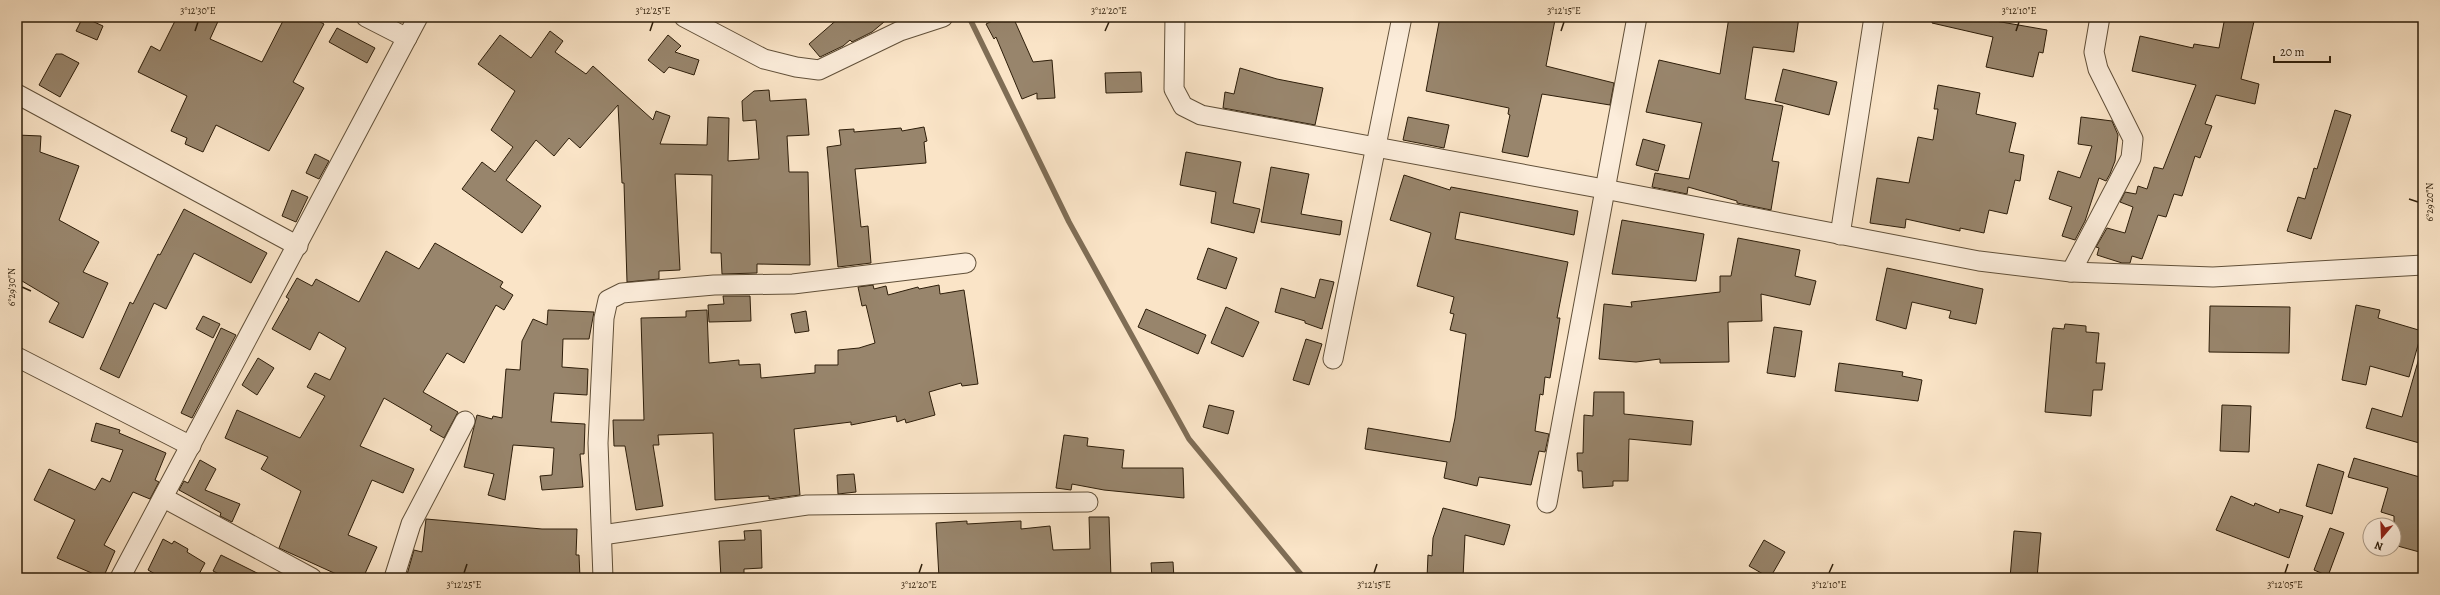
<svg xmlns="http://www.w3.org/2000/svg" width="2440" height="595" font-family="Alegreya,serif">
  <rect width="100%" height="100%" fill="#fae4c7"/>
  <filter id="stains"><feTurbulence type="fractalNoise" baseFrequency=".005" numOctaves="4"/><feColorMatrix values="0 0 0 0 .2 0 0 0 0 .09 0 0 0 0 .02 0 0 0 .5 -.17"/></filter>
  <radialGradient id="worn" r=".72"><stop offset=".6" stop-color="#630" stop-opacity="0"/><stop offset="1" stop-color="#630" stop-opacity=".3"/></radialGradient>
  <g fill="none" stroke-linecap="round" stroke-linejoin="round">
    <polyline stroke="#7f6d55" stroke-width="5.5" points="969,17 1069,222 1189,439 1304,578"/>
  </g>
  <g fill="#98856c" stroke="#2e1e0a">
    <polygon points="83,17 103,26 97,40 76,31"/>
    <polygon points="177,17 220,17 210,39 262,62 285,17 311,17 324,24 293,82 304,88 269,151 216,125 203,152 185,144 187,138 171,131 187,96 138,72 151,46 160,51"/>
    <polygon points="840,17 890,17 872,32 852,42 850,40 843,46 820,57 809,44"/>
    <polygon points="1000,17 1013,17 1033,62 1052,60 1055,98 1037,99 1037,93 1022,99 996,37 994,39 986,24"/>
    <polygon points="1440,17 1539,17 1555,20 1546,66 1614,83 1610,105 1542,94 1528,157 1502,152 1510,115 1508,114 1509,108 1426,91"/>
    <polygon points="1729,17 1799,17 1794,52 1753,47 1745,99 1783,106 1772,161 1779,162 1771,210 1737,203 1737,201 1688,187 1687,194 1652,187 1655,173 1689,179 1702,123 1646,112 1659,60 1720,74"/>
    <polygon points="1933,17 1984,17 1984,19 2047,30 2043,53 2039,52 2033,77 1986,67 1993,37 1932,23"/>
    <polygon points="2225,17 2255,17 2241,79 2259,84 2255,104 2216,95 2205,124 2212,126 2200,158 2195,156 2182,196 2174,194 2166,217 2158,215 2142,259 2132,256 2130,263 2122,263 2097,255 2099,248 2096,247 2107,228 2125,233 2133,207 2120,202 2125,192 2136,194 2138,186 2147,189 2154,167 2163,169 2196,85 2132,71 2140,36 2193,48 2194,44 2219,48"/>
    <polygon points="337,28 375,48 367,63 329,42"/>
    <polygon points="550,31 563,41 555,52 586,74 593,66 653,120 656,111 670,116 660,144 707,145 708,117 729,118 728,161 759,159 756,120 743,121 742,101 754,91 769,90 770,101 806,99 809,135 787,136 789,172 808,172 810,265 757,264 757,273 722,274 721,253 711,253 712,175 675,174 680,270 659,271 659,279 627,282 624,183 622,183 618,105 580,148 569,138 554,156 536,140 506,180 541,206 522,233 462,189 482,162 495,172 513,147 491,130 515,91 478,64 500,35 531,58"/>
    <polygon points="668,35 681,46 675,52 699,60 694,75 669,67 664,73 648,60"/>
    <polygon points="56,54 62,54 79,63 60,97 39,85"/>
    <polygon points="1240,68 1277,79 1323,88 1315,125 1223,108 1225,92 1234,94"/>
    <polygon points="1783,69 1837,82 1829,115 1775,101"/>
    <polygon points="1141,72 1142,92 1106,93 1105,73"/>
    <polygon points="1938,85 1980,93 1976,114 2016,123 2009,152 2024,155 2020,181 2015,180 2007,214 1989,210 1984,233 1960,228 1960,231 1906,219 1905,228 1870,223 1877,178 1909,183 1918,137 1933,140 1938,109 1934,109"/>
    <polygon points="2335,110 2351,115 2311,239 2287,231 2298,197 2305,199 2314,168 2317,169"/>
    <polygon points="1408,117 1449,125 1444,148 1403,140"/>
    <polygon points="2081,117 2112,121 2118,135 2115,161 2110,174 2106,181 2099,178 2085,221 2075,240 2062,236 2072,207 2049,199 2058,171 2080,178 2092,146 2078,144"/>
    <polygon points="924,127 927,141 924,142 926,163 855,169 861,227 868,226 871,263 838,267 827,147 841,145 839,130 854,129 854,132 901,128 902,131"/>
    <polygon points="17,135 41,136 40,152 79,166 59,220 99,242 83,272 108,283 83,338 49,322 59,303 17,278"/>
    <polygon points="1643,139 1665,145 1658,171 1636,165"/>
    <polygon points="1186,152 1241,162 1233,203 1260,209 1254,233 1211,223 1216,192 1180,185"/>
    <polygon points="315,154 329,161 319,179 306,173"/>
    <polygon points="1271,167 1309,174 1301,214 1342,221 1340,235 1261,222"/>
    <polygon points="1404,175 1450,190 1451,187 1578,211 1574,235 1460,212 1455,239 1568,262 1557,318 1560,318 1550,378 1545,377 1543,395 1540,394 1535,431 1549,434 1545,452 1539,451 1531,485 1479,477 1477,486 1444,478 1447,462 1365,449 1368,428 1450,442 1455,418 1466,334 1450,330 1454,314 1450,313 1454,297 1417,286 1431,233 1390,220"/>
    <polygon points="292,190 308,197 296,222 282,216"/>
    <polygon points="184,209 267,253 251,283 194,253 166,309 154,303 119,378 100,369 130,302 133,304 158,254 160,255"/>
    <polygon points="1622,220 1704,234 1696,281 1612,274"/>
    <polygon points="1738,238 1800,250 1795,276 1816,281 1810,305 1761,294 1762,321 1728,322 1729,362 1660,363 1660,359 1636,362 1599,359 1604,304 1632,307 1631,302 1720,292 1720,276 1731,276"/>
    <polygon points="435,243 503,282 500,287 513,295 504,310 496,305 464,363 447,353 423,392 458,412 444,438 430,430 432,426 384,398 360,446 414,469 403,493 372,480 348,535 377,547 363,578 345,578 279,548 301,491 261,469 268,457 225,438 237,410 300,438 325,396 307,387 315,373 330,380 346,348 319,332 310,350 272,329 289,299 286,297 297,278 312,286 316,279 359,302 386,251 419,269"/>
    <polygon points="1208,248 1237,258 1226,289 1197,279"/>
    <polygon points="1887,268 1983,289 1976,324 1949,318 1951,311 1912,302 1906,329 1876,320"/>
    <polygon points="1320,279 1334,282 1322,329 1305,323 1305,321 1275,312 1281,288 1315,298"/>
    <polygon points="873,285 874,289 886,286 888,295 918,287 919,289 939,285 940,294 964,290 978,384 962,386 961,383 929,392 935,415 906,423 905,419 897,422 896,416 851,425 851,422 794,429 800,495 769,499 769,496 715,500 713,433 658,435 659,445 653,445 663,506 636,510 625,446 614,446 613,420 644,420 641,318 686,317 686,311 707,310 709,363 739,360 739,365 760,364 761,378 815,373 815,365 838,365 838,350 859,348 875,343 866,305 862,306 858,287"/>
    <polygon points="723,296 750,296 751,321 709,322 708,305 724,304"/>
    <polygon points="2356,305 2380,310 2378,318 2422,331 2409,377 2370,366 2366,385 2342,380"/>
    <polygon points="2210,306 2290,307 2289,353 2209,352"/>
    <polygon points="1226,307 1259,322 1243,357 1211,343"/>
    <polygon points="1146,309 1206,335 1198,354 1138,327"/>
    <polygon points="548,310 594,312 589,339 563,339 562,367 588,369 587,395 554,393 551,422 585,424 584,454 580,454 583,487 542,490 540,476 552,475 554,448 513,445 505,500 488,495 494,474 464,467 477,415 492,419 493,416 502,418 506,369 520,370 522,341 533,319 547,325"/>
    <polygon points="806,311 809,331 795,333 791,314"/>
    <polygon points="203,316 220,324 213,338 196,329"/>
    <polygon points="2065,324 2086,326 2086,332 2099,333 2096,363 2105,363 2102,390 2093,390 2091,416 2045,412 2052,331 2053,328 2064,329"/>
    <polygon points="1774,327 1802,331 1795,377 1767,373"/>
    <polygon points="221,328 236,335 192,418 181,413"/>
    <polygon points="1306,339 1322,344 1309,385 1293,380"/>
    <polygon points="258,358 274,368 257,395 242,385"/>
    <polygon points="2419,358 2423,359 2423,444 2366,428 2372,408 2402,417"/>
    <polygon points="1839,363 1903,372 1902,376 1922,380 1918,401 1835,391"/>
    <polygon points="1594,392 1624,392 1624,414 1693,421 1691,445 1629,439 1628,481 1613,481 1613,486 1583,488 1582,471 1578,471 1577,453 1583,453 1584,415 1593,416"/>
    <polygon points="1209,405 1234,411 1228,434 1203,427"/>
    <polygon points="2222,405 2251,406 2249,452 2220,451"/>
    <polygon points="96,423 120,430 119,433 166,453 155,480 159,482 150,499 133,492 104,545 115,551 103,578 57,558 75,520 34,500 49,469 95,490 102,478 110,482 123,450 91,441"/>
    <polygon points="1064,435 1088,438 1087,446 1124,450 1122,468 1183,468 1184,498 1104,490 1072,484 1071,490 1056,488"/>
    <polygon points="2354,458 2423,478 2423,553 2394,545 2394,516 2381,512 2388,488 2348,477"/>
    <polygon points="200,460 216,469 205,490 240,504 232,522 220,516 221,513 179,490 184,481 188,483"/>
    <polygon points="2318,464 2344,472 2332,514 2306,506"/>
    <polygon points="854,474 856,492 838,494 837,475"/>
    <polygon points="2231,496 2254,506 2255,503 2279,513 2280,509 2303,516 2289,558 2216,530"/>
    <polygon points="1443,508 1510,525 1504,545 1465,535 1463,578 1427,578 1428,555 1432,556 1433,538"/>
    <polygon points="1089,517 1109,517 1111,578 939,578 936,523 967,521 967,524 1021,521 1021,529 1050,526 1053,550 1090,549"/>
    <polygon points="426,519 542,529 577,529 576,555 579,555 580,578 406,578 414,550 422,552"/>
    <polygon points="2330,528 2344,533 2328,576 2314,570"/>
    <polygon points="761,530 762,568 744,569 744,578 721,578 719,541 745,540 744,531"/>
    <polygon points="2014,531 2041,533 2037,578 2010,578"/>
    <polygon points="163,539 172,544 174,541 188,549 187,552 205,563 197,578 162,578 148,570"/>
    <polygon points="1764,540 1785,552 1770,578 1749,566"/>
    <polygon points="221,555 267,578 227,578 213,571"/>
    <polygon points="1173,562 1174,578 1152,578 1151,563"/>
  </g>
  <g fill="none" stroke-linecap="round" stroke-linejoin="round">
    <g stroke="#615039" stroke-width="21">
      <g id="minor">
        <polyline points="366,17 407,38"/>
        <polyline points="684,17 764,59 796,67 819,70 900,31 943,17"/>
        <polyline points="1175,17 1174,89 1183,106 1201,115 1604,189 1979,261 2071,272 2213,277 2423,265"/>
        <polyline points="17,94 298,246"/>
        <polyline points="1840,235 1874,17"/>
        <polyline points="2071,272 2131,158 2133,139 2098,69 2094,52 2100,17"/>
        <polyline points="17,357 191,446"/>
        <polyline points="1333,359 1402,17"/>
        <polyline points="164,498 312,578"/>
        <polyline points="1547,503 1637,17"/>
        <polyline points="602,535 807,505 1088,502"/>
        <polyline points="120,578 418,17"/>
        <polyline points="394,578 411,524 465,421"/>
        <polyline points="603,578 598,443 604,318 608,300 622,293 714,285 793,284 966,263"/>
      </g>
    </g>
    <use href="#minor" stroke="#fceddb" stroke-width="19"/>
  </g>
  <path fill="none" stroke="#2e1e0a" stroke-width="1.5" d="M195 31 198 22M650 31 653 22M1105 31 1109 22M1561 31 1564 22M2016 31 2019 22M2409 199 2418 202M22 287 31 291M464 573 467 564M919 573 922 564M1374 573 1377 564M1829 573 1833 564M2285 573 2288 564"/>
  <rect width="2440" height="595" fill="none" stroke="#fae4c7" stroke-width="44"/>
  <g transform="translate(2382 537) rotate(199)"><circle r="19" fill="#fceddb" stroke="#aa9a87"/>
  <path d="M0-3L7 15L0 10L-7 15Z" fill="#8f2418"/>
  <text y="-6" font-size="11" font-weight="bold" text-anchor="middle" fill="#2e1e0a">N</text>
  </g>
  <path d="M2274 56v6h56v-6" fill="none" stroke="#2e1e0a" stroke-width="2"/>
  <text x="2280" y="56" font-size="12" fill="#2e1e0a" stroke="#fceddb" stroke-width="3" paint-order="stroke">20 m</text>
  <rect x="22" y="22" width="2396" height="551" fill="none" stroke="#2e1e0a" stroke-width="1.5"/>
  <g font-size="10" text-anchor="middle" fill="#2e1e0a">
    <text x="198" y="14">3°12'30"E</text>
    <text x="653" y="14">3°12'25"E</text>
    <text x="1109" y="14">3°12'20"E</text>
    <text x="1564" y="14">3°12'15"E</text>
    <text x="2019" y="14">3°12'10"E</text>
    <text transform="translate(2429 202) rotate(-90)" y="4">6°29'20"N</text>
    <text transform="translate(11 287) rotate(-90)" y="4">6°29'30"N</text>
    <text x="464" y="588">3°12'25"E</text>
    <text x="919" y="588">3°12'20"E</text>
    <text x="1374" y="588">3°12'15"E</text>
    <text x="1829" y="588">3°12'10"E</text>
    <text x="2285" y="588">3°12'05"E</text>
  </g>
  <rect width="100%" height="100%" filter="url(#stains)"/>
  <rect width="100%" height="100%" fill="url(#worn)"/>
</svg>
